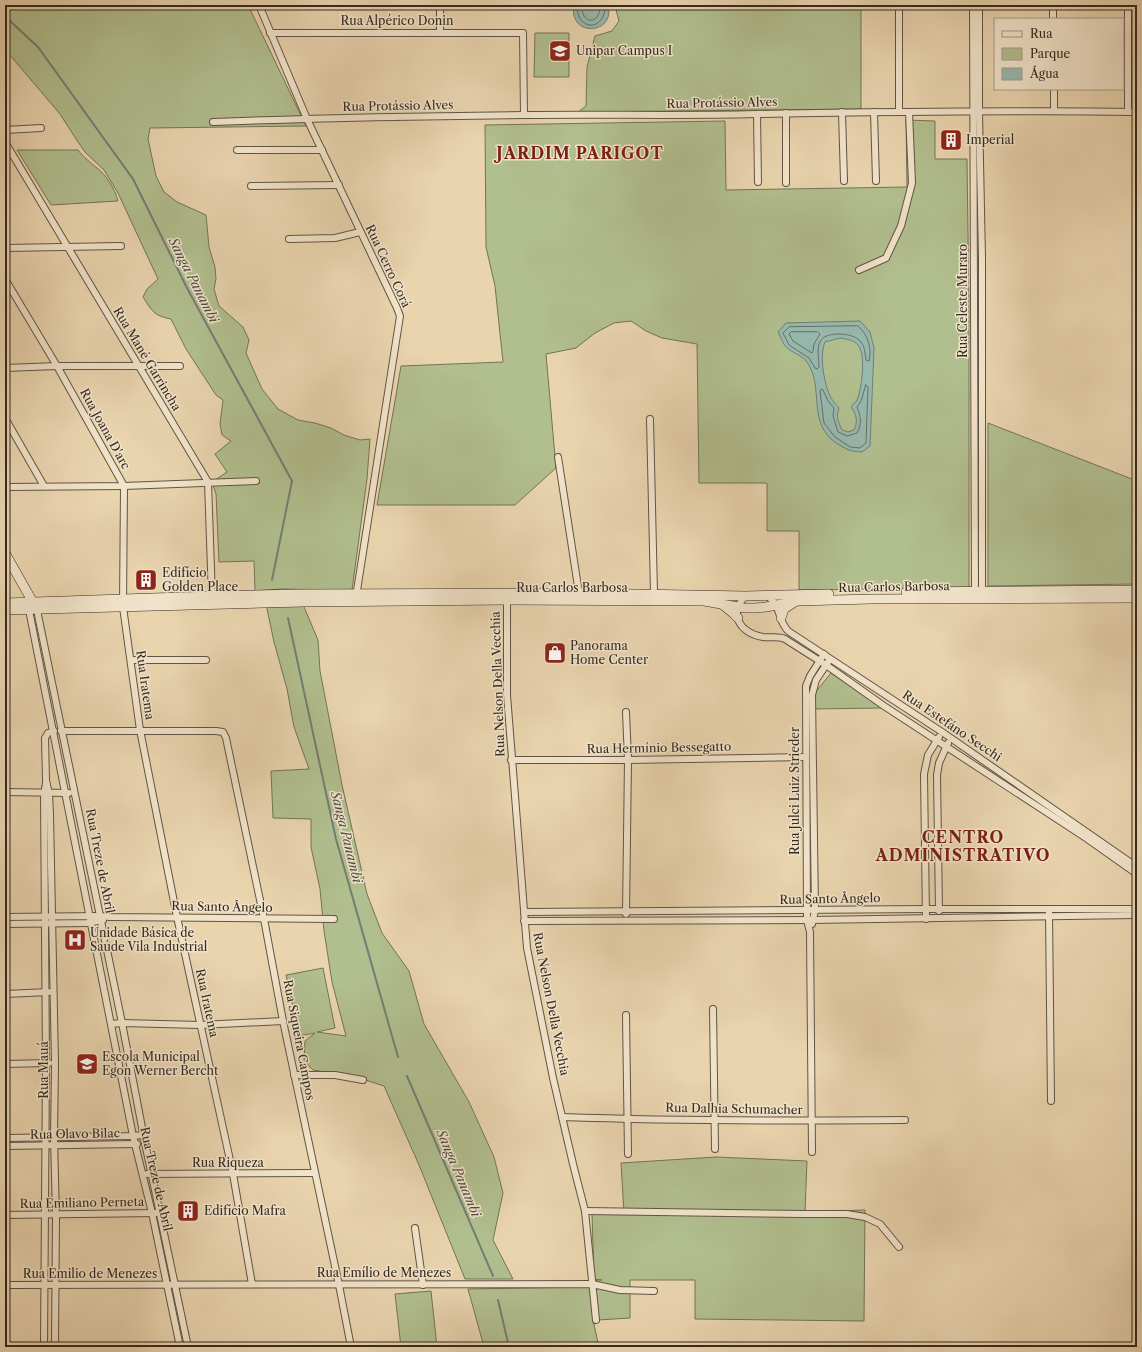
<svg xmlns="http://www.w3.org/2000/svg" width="1142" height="1352" font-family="'Libre Caslon Text',serif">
  <rect width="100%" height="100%" fill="#e9d4ae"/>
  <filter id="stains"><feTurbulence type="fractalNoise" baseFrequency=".005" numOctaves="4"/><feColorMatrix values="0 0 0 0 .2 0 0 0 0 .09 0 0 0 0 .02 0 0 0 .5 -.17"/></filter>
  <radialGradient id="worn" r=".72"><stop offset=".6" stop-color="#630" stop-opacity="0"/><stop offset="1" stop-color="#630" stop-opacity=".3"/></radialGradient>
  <g fill="#b1be8e" stroke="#737457">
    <path d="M5 5H248L306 126 150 128 148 139 156 176 164 192 177 202 206 215 209 247 215 267 216 279 214 289 219 306 243 327 249 340 246 353 262 389 278 409 298 420 315 423 331 428 344 435 360 440 370 439 367 479 352 590 282 589 255 591 254 561 219 562 216 494 212 482 227 472 215 454 231 441 222 435 220 424 223 400 216 395 186 349 171 319C154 316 152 311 143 297L147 289 158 279 118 193 104 170 85 152 76 139 60 114 9 54 5 52Z"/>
    <polygon points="614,5 861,5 861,109 578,112 586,106 587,67 595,36 612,31 619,21 616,10"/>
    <polygon points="535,33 569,33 569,77 534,77"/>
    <polygon points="906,120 935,121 935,159 967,159 969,306 969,588 799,590 799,531 767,531 767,483 699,483 697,344 662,338 646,331 631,321 614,323 595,333 576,348 546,354 556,468 515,505 377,505 401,366 503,362 495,286 486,247 485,125 725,121 726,190 907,187"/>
    <path d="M17 150H78C84 158 90 162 97 168 106 175 115 189 118 201L51 205Z"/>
    <polygon points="988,423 1137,481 1137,584 988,586"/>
    <polygon points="302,602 318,640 320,671 342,785 367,894 382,933 409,971 424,1024 469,1102 494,1157 503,1193 493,1240 513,1279 465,1279 419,1165 384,1086 356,1077 313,1070 304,1061 305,1041 315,1033 299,1036 286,975 323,968 335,1028 317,1032 346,1036 332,982 324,931 320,889 311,847 311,819 273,818 271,771 309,769 294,727 287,689 274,642 266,604"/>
    <polygon points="831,673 882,708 814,709 814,694"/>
    <polygon points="716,1157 807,1161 805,1212 865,1210 864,1321 695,1319 695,1280 630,1280 630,1318 598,1320 596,1308 596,1280 602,1280 594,1279 592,1213 624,1213 621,1163"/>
    <polygon points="590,1287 593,1320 599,1347 484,1347 468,1289"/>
    <polygon points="431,1291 437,1347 401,1347 395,1294"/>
  </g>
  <g fill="#97b8ad" stroke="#707f75" fill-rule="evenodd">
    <path d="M574 5H608C616 35 568 38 574 5Z"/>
    <path d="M860 321 870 332 874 348 870 446 862 452C848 451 848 450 836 443 806 422 825 388 807 362 803 356 793 353 787 348 783 345 781 337 778 332L786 323ZM840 338C846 339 854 340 858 345 866 354 862 388 857 400 855 402 853 405 851 407 857 415 858 422 854 430L848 432 842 430C838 422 836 416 839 408 836 405 833 401 831 398 824 384 819 356 825 342Z"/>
  </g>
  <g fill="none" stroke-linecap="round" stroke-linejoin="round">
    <g stroke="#667166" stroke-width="1">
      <path d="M577 5C576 32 606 32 605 5"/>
      <path d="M582 5C581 26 601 25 600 5"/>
      <path d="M858 326C868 335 872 347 869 361L866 360C865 353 865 345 859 340 852 333 828 331 821 340 816 347 819 359 819 367L817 369 815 368 809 358 789 345 783 333 789 327Z"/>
      <polygon points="818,332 820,334 814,344 813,351 812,353 793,341 789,334 791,332"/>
      <path d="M866 385 868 387 866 443 860 448 850 447 835 437 824 423 820 391 821 389 823 390 828 401 834 408 833 416 838 432 847 436 857 433C862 424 861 416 857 407L861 401Z"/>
    </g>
    <g stroke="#707f75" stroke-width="2">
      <polyline points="5,19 9,20 38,47 133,179 187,288 292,481 272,580"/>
      <polyline points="288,618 336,839 398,1057"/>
      <polyline points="407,1076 493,1276"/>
      <polyline points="498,1300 509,1347"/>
    </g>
    <g stroke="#625444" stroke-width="8">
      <g id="street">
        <polyline points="259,5 307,119 397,308 400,316 356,597"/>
        <polyline points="899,5 899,112"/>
        <polyline points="973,5 975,593"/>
        <polyline points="979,5 979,112 982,258 982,593"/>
        <polyline points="1053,5 1053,19"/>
        <polyline points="1128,5 1128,112"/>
        <polyline points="440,32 440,5"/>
        <polyline points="270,33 523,33 524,115"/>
        <polyline points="1054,89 1054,111"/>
        <polyline points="842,112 844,181"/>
        <polyline points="874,112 876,181"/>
        <polyline points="786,113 786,183"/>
        <polyline points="757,114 758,182"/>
        <path d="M213 122C317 118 420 116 524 115 602 114 679 116 756 114 883 112 1010 110 1137 112"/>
        <polyline points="5,130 41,128"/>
        <polyline points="5,142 208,482 212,598"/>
        <polyline points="237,150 322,150"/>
        <polyline points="251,186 339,185"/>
        <polyline points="289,239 335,238 360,232"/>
        <polyline points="5,248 121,246"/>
        <polyline points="859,270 886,258 901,226 912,183 909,112"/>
        <polyline points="5,279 57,366 124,486 123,607 140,730 177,917 233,1174 252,1284"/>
        <polyline points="5,368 57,366 180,366"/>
        <polyline points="5,418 44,486"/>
        <polyline points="650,419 654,593"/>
        <polyline points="558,457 579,593"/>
        <polyline points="5,487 124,486 256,481"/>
        <path d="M766 595C782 606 777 619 788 631L942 732 1137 867"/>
        <path d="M746 596C740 601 737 606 737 614 738 628 751 635 763 637 771 638 778 636 785 639L826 665 884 706 1086 838 1137 874"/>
        <polyline points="507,597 507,695 527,948 553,1078 573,1164 585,1211 596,1320"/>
        <polyline points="29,610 133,1136 152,1213 180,1347"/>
        <polyline points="37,610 122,1023 145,1143 188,1347"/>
        <polyline points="131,660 206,660"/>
        <polyline points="626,712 628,760 626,914"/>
        <polyline points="54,731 48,733 45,738 46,780 49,794 50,815 55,1063 54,1138 56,1215 55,1347"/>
        <polyline points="61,731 216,731 223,732 226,738 264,919 283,1021 339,1285 351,1347"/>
        <polyline points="511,760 628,760 806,757"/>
        <polyline points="5,792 69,793"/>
        <polyline points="939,911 937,775 939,763 948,743"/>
        <polyline points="524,912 926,909 1137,909"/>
        <polyline points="1049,912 1051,1101"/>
        <polyline points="5,917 99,916 110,917 334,919"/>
        <polyline points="926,919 924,774 928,755 939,737"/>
        <polyline points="524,921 813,920 1137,915"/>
        <polyline points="5,924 87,923 103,920"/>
        <polyline points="812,924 815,910 812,695 816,680 828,662"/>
        <polyline points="5,994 49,992"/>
        <polyline points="713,1009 715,1149"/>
        <polyline points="626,1015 628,1154"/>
        <polyline points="111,1024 122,1023 200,1025 283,1021"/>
        <polyline points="5,1064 49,1063"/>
        <polyline points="294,1075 335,1075 363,1080"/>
        <path d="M562 1117C677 1121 791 1121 905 1120"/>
        <polyline points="5,1138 133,1136 143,1135"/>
        <polyline points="5,1146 137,1144"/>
        <polyline points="812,1152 810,932 807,920 806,686 810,676 824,654"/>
        <polyline points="147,1174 315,1173"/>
        <polyline points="585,1211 803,1214 847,1214 865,1217 880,1224 899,1247"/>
        <polyline points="5,1215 156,1213"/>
        <polyline points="415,1228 423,1285"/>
        <polyline points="5,1285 592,1284 620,1290 654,1291"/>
        <polyline points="44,1347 46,1064 44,794 46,783"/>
      </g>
    </g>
    <g stroke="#352a20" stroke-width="10">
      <g id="secondary">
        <polyline points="5,553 35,606"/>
        <polyline points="906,592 1137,590"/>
        <polyline points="5,603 212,596 299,594 579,593 746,596 829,594"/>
        <polyline points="723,605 733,613 738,618"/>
        <polyline points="5,610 303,602 507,600 704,601 744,608 755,608 766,607 798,601 871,599 1137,598"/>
        <polyline points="781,618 784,609 793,603"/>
      </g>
    </g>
    <use href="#street" stroke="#f1e3ca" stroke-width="6"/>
    <use href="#secondary" stroke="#f1e3ca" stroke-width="9"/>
  </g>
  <defs>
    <g id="university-square" transform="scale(1.15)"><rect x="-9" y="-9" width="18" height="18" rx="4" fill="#8f2418" stroke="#f1e3ca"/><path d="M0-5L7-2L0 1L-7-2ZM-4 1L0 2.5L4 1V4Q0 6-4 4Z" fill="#fff"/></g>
    <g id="building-square" transform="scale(1.15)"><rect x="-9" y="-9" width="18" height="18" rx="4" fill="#8f2418" stroke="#f1e3ca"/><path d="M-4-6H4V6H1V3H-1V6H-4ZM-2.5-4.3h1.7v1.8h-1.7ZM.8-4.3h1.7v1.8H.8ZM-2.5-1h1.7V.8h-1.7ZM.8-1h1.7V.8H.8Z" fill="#fff"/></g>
    <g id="shop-square" transform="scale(1.15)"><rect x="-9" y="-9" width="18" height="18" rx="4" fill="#8f2418" stroke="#f1e3ca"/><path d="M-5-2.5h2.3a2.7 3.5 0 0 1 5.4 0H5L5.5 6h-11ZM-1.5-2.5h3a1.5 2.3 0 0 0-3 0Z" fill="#fff"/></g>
    <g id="hospital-square" transform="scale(1.15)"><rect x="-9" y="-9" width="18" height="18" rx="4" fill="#8f2418" stroke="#f1e3ca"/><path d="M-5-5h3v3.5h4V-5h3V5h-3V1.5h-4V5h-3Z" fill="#fff"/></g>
    <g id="school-square" transform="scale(1.15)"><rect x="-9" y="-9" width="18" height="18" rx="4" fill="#8f2418" stroke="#f1e3ca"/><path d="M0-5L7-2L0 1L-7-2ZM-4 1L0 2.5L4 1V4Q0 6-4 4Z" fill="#fff"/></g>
  </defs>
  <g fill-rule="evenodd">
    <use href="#university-square" x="560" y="51"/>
    <use href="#building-square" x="951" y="140"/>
    <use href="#building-square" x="146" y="580"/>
    <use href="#shop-square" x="555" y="653"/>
    <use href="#hospital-square" x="75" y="940"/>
    <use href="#school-square" x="87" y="1064"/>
    <use href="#building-square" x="188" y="1211"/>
  </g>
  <g text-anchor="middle" stroke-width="3" stroke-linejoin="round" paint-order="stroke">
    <g font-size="12" fill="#352a20" stroke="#f1e3ca">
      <text x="397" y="25">Rua Alpérico Donin</text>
      <text transform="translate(722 103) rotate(-1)" y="4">Rua Protássio Alves</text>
      <text transform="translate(398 106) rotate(-1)" y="4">Rua Protássio Alves</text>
      <text transform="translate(388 266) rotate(65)" y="4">Rua Cerro Corá</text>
      <text transform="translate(963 301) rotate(-90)" y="4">Rua Celeste Muraro</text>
      <text transform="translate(147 359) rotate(59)" y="4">Rua Mané Garrincha</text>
      <text transform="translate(105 429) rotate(61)" y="4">Rua Joana D'arc</text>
      <text transform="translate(894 587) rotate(-1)" y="4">Rua Carlos Barbosa</text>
      <text x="572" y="592">Rua Carlos Barbosa</text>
      <text transform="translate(498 684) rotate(-92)" y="4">Rua Nelson Della Vecchia</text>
      <text transform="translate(145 685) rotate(82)" y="4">Rua Iratema</text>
      <text transform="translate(952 726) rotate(34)" y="4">Rua Estefáno Secchi</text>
      <text transform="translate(659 748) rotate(-1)" y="4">Rua Hermínio Bessegatto</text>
      <text transform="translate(795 791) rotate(-90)" y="4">Rua Julci Luiz Strieder</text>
      <text transform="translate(100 861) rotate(79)" y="4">Rua Treze de Abril</text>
      <text transform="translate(830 899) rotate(-1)" y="4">Rua Santo Ângelo</text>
      <text transform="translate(222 907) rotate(1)" y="4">Rua Santo Ângelo</text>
      <text transform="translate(207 1003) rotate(78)" y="4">Rua Iratema</text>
      <text transform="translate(551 1004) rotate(79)" y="4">Rua Nelson Della Vecchia</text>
      <text transform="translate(299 1040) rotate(79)" y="4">Rua Siqueira Campos</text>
      <text transform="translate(44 1070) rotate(-90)" y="4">Rua Mauá</text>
      <text transform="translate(734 1109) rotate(1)" y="4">Rua Dalhia Schumacher</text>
      <text transform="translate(75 1134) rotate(-1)" y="4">Rua Olavo Bilac</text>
      <text x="228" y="1167">Rua Riqueza</text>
      <text transform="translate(156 1179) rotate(77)" y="4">Rua Treze de Abril</text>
      <text transform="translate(82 1203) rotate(-1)" y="4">Rua Emiliano Perneta</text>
      <text x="384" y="1277">Rua Emílio de Menezes</text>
      <text x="90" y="1278">Rua Emilio de Menezes</text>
    </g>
    <g font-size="12" fill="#352a20" stroke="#f1e3ca" text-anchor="start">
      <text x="576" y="55">Unipar Campus I</text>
      <text x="966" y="144">Imperial</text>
      <text x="162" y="577">Edifício<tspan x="162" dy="14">Golden Place</tspan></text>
      <text x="570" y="650">Panorama<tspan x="570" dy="14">Home Center</tspan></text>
      <text x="90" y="937">Unidade Básica de<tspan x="90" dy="14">Saúde Vila Industrial</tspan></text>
      <text x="102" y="1061">Escola Municipal<tspan x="102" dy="14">Egon Werner Bercht</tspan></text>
      <text x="204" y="1215">Edifício Mafra</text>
    </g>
    <g font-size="13" font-style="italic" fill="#4e4e43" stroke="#f1e3ca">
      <text transform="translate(194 280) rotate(63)" y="5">Sanga Panambi</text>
      <text transform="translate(347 837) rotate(76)" y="5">Sanga Panambi</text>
      <text transform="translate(459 1173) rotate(67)" y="5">Sanga Panambi</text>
    </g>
    <g font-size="16" font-weight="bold" letter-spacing="1" fill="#7a1f14" stroke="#f1e3ca">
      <text x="580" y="159">JARDIM PARIGOT</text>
      <text x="963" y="843">CENTRO<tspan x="963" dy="18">ADMINISTRATIVO</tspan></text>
    </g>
  </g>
  <rect width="1142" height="1352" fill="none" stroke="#e9d4ae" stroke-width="20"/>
  <rect x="6" y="6" width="1130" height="1340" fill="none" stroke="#352a20" stroke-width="2"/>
  <rect x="10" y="10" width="1122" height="1332" fill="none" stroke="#352a20"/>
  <rect x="994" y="18" width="130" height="72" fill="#f1e3ca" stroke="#a69986"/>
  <rect x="1002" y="31" width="20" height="6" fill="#f1e3ca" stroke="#a69986"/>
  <text x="1030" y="38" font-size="12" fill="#352a20">Rua</text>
  <rect x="1002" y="48" width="20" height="12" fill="#b1be8e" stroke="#a69986"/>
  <text x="1030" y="58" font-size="12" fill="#352a20">Parque</text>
  <rect x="1002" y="68" width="20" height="12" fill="#97b8ad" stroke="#a69986"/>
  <text x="1030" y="78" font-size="12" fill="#352a20">Água</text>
  <rect width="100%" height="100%" filter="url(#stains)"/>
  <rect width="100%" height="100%" fill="url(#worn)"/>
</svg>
